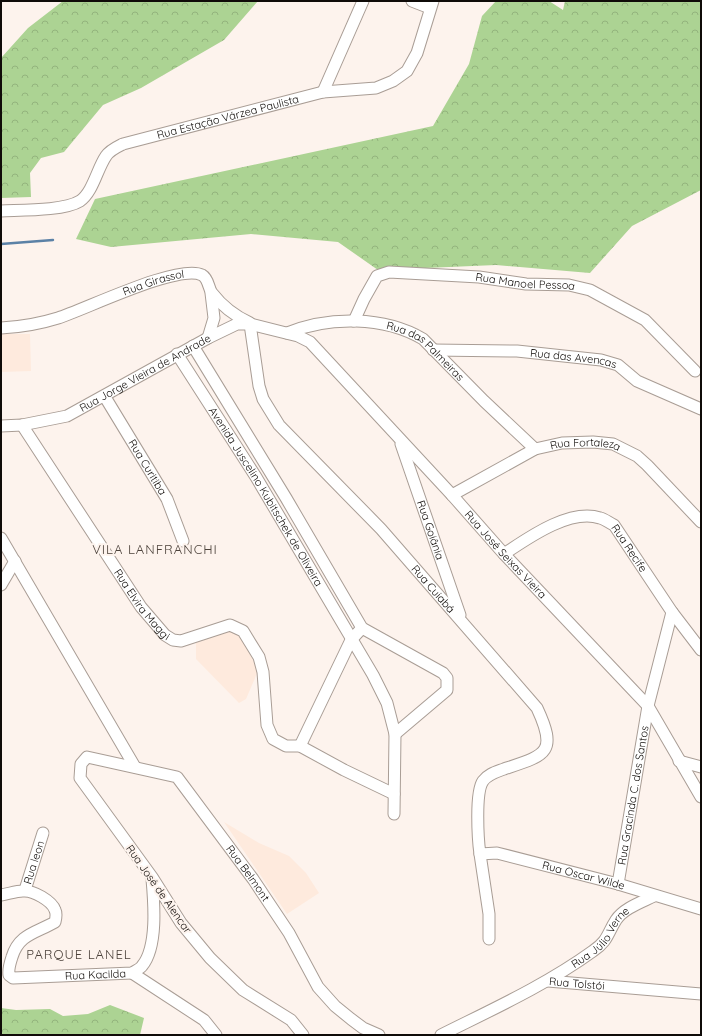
<svg xmlns="http://www.w3.org/2000/svg" width="702" height="1036" font-family="Quicksand,sans-serif">
  <defs>
    <pattern id="forest-crowns" width="20" height="18" patternUnits="userSpaceOnUse"><rect width="20" height="18" fill="#acd393"/><path d="M2 6a3 3 0 1 1 6 0M12 15a3 3 0 1 1 6 0" fill="none" stroke="#93b47d"/></pattern>
  </defs>
  <rect width="100%" height="100%" fill="#fdf3ed"/>
  <g fill="#feeadd">
    <polygon points="1,334 30,334 31,371 1,372"/>
    <polygon points="230,631 241,635 258,671 246,699 239,703 196,659 196,643"/>
    <polygon points="224,822 259,843 289,856 306,873 319,893 287,914"/>
  </g>
  <g fill="url(#forest-crowns)">
    <polygon points="63,1 258,1 224,40 141,88 103,105 64,152 41,158 30,173 31,197 1,198 1,58 28,28"/>
    <polygon points="496,1 549,1 563,10 565,1 701,1 701,190 632,226 590,273 496,265 378,270 338,242 251,234 111,247 76,239 95,199 433,126 469,64 482,16"/>
    <polygon points="110,1005 144,1018 140,1035 1,1035 1,1008 16,1010 50,1009 63,1016 88,1014"/>
  </g>
  <g fill="none" stroke-linecap="round" stroke-linejoin="round">
    <polyline stroke="#5b81a6" stroke-width="2.5" points="1,244 53,240"/>
    <g stroke="#a99d95" stroke-width="13">
      <g id="minor">
        <polyline points="412,1 430,8"/>
        <polyline points="323,92 363,1"/>
        <path id="s1" d="M1 211C20 210 64 211 80 201 93 192 97 169 106 156 110 150 117 147 123 144L323 92 376 88 393 81 407 71 417 53 433 1"/>
        <path id="s2" d="M354 321 364 299 377 276 389 272 479 277 526 284 569 285 590 290 645 320 695 371"/>
        <path id="s3" d="M250 324 259 386 263 399 279 425 381 529 537 708C558 753 546 755 504 769 496 772 488 774 483 781 475 792 478 840 480 854L497 853 618 884 701 909"/>
        <path id="s4" d="M1 328C21 327 39 324 58 318 84 310 179 263 202 275 209 279 208 288 212 293 222 306 235 316 250 323"/>
        <path id="s5" d="M287 333C329 316 384 316 423 339L484 401 535 449"/>
        <polyline points="208,338 214,318 211,293"/>
        <polyline points="193,346 286,498 362,628 443,673 447,678 447,690 395,734"/>
        <path id="s6" d="M433 350 517 351 601 360 618 365 637 381 701 409"/>
        <path id="s7" d="M177 354 256 477 373 675 387 703 395 734 394 814"/>
        <path id="s8" d="M105 397 167 499 183 541"/>
        <path id="s9" d="M22 425 141 607 165 635 173 640 181 641 230 625 243 631 259 657 263 672 267 725 273 739 286 746H300L344 770 394 794"/>
        <path id="s10" d="M1 426 22 425 67 416 208 338 237 324H250L298 336 310 342 452 495 504 554 648 706 701 797"/>
        <path id="s11" d="M401 444 460 615"/>
        <path id="s12" d="M452 495 535 449 562 443 593 442 613 444 637 456 647 465 701 522"/>
        <polyline points="1,538 135,767"/>
        <path id="s13" d="M504 554C528 538 570 508 600 518 605 519 609 523 614 525L672 612 701 650"/>
        <polyline points="1,585 15,561"/>
        <polyline points="300,746 351,640 362,628"/>
        <polyline points="679,761 701,767"/>
        <polyline points="480,854 489,914 489,939"/>
        <path id="s14" d="M618 884 648 706 672 612"/>
        <path id="s15" d="M25 890 43 833"/>
        <path id="s16" d="M1 895C8 894 16 891 23 891 33 890 52 901 55 910 57 914 56 918 55 922 36 933 19 934 12 957 10 963 8 969 9 975L13 978 132 973C135 971 140 969 142 966 158 947 154 902 152 879"/>
        <polyline points="132,973 204,1020 216,1035"/>
        <path id="s17" d="M548 981 701 994"/>
        <path id="s18" d="M303 1035 291 1020 243 990 210 958 181 923 152 877 80 778 81 764 87 757 177 777 253 879 289 933 318 987 335 1006 351 1019 363 1028 379 1035"/>
        <path id="s19" d="M441 1035C493 1009 546 985 593 951 608 941 607 934 616 920 624 908 642 902 654 896"/>
      </g>
    </g>
    <use href="#minor" stroke="#fff" stroke-width="11"/>
  </g>
  <g text-anchor="middle" stroke-width="4" stroke-linejoin="round" paint-order="stroke">
    <g font-size="11" fill="#0f0b08" stroke="#fdf3ed">
      <text dy="4" stroke="none"><textPath href="#s1" startOffset="262">Rua Estação Várzea Paulista</textPath></text>
      <text dy="4" stroke="none"><textPath href="#s2" startOffset="200">Rua Manoel Pessoa</textPath></text>
      <text dy="4" stroke="none"><textPath href="#s4" startOffset="160">Rua Girassol</textPath></text>
      <text dy="4" stroke="none"><textPath href="#s5" startOffset="149">Rua das Palmeiras</textPath></text>
      <text dy="4" stroke="none"><textPath href="#s6" startOffset="141">Rua das Avencas</textPath></text>
      <text dy="4" stroke="none"><textPath href="#s10" startOffset="156">Rua Jorge Vieira de Andrade</textPath></text>
      <text dy="4" stroke="none"><textPath href="#s12" startOffset="146">Rua Fortaleza</textPath></text>
      <text dy="4" stroke="none"><textPath href="#s8" startOffset="82">Rua Curitiba</textPath></text>
      <text dy="4" stroke="none"><textPath href="#s7" startOffset="168">Avenida Juscelino Kubitschek de Oliveira</textPath></text>
      <text dy="4" stroke="none"><textPath href="#s11" startOffset="91">Rua Goiânia</textPath></text>
      <text dy="4" stroke="none"><textPath href="#s13" startOffset="149">Rua Recife</textPath></text>
      <text dy="4" stroke="none"><textPath href="#s10" startOffset="625">Rua José Seixas Vieira</textPath></text>
      <text dy="4" stroke="none"><textPath href="#s3" startOffset="332">Rua Cuiabá</textPath></text>
      <text dy="4" stroke="none"><textPath href="#s9" startOffset="216">Rua Elvira Maggi</textPath></text>
      <text dy="4" stroke="none"><textPath href="#s14" startOffset="90">Rua Gracinda C. dos Santos</textPath></text>
      <text dy="4" stroke="none"><textPath href="#s15" startOffset="29">Rua leon</textPath></text>
      <text dy="4" stroke="none"><textPath href="#s18" startOffset="579">Rua Belmont</textPath></text>
      <text dy="4" stroke="none"><textPath href="#s3" startOffset="784">Rua Oscar Wilde</textPath></text>
      <text transform="translate(159 889) rotate(55)" y="4">Rua José de Alencar</text>
      <text dy="4" stroke="none"><textPath href="#s19" startOffset="189">Rua Júlio Verne</textPath></text>
      <text dy="4" stroke="none"><textPath href="#s16" startOffset="237">Rua Kacilda</textPath></text>
      <text dy="4" stroke="none"><textPath href="#s17" startOffset="29">Rua Tolstói</textPath></text>
    </g>
    <g font-size="13" letter-spacing="1" fill="#4c423b" stroke="#fdf3ed">
      <text x="155" y="554">VILA LANFRANCHI</text>
      <text x="79" y="959">PARQUE LANEL</text>
    </g>
  </g>
  <rect width="702" height="1036" fill="none" stroke="#0f0b08" stroke-width="4"/>
</svg>
